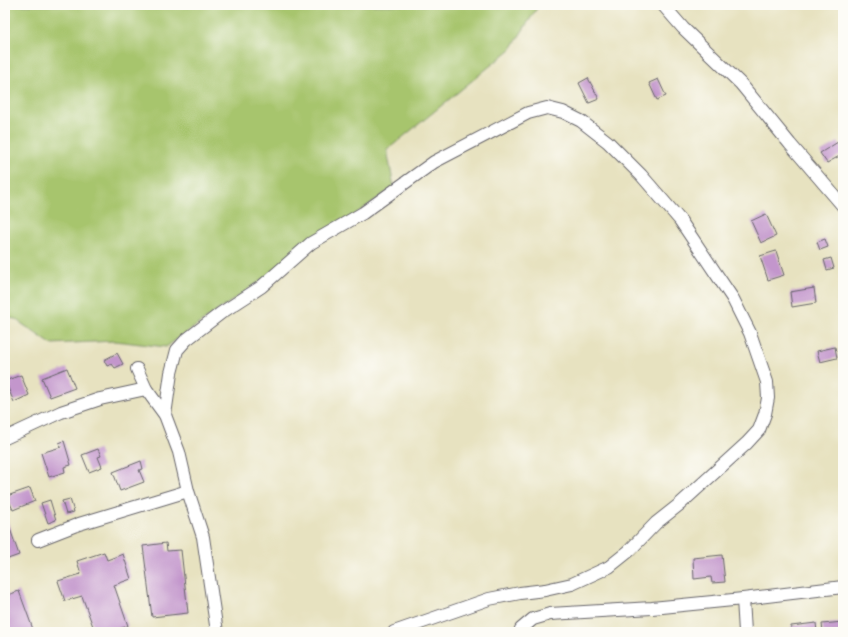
<svg xmlns="http://www.w3.org/2000/svg" width="848" height="637" font-family="'Comic Neue',sans-serif">
  <rect width="100%" height="100%" fill="#fdfcf7"/>
  <filter id="ink" filterUnits="userSpaceOnUse"><feTurbulence type="fractalNoise" baseFrequency=".025" numOctaves="2"/><feDisplacementMap in="SourceGraphic" scale="8" xChannelSelector="R" yChannelSelector="G"/><feConvolveMatrix kernelMatrix="1 2 1 2 8 2 1 2 1" color-interpolation-filters="sRGB"/></filter>
  <filter id="wash" filterUnits="userSpaceOnUse"><feTurbulence type="fractalNoise" baseFrequency=".012" numOctaves="4" result="noise"/><feDisplacementMap in="SourceGraphic" scale="16" xChannelSelector="R" yChannelSelector="G"/><feGaussianBlur stdDeviation="0.9" result="paint"/><feColorMatrix in="noise" values="0 0 0 0 0 0 0 0 0 0 0 0 0 0 0 0 0 1.4 0 .05"/><feComposite in="paint" operator="in"/></filter>
  <g filter="url(#wash)">
    <rect width="100%" height="100%" fill="#e7e2c0"/>
    <polygon fill="#a7c56d" stroke="#647454" points="5,5 539,5 511,49 387,150 394,187 166,347 115,341 51,344 15,319 5,317"/>
    <g id="blocks">
      <g fill="#c396cc">
        <polygon points="588,78 599,99 589,103 579,83"/>
        <polygon points="658,79 666,96 657,100 649,83"/>
        <polygon points="838,142 843,149 843,154 827,163 820,153"/>
        <polygon points="766,214 776,236 761,243 751,221"/>
        <polygon points="825,239 828,247 820,250 817,242"/>
        <polygon points="776,251 784,275 768,280 760,256"/>
        <polygon points="831,258 834,268 827,270 824,260"/>
        <polygon points="814,288 816,303 792,307 790,292"/>
        <polygon points="835,347 837,358 820,362 817,351"/>
        <polygon points="117,353 123,364 115,368 112,364 107,366 104,360"/>
        <polygon points="67,368 75,388 50,397 42,378"/>
        <polygon points="21,375 29,395 14,402 5,381"/>
        <polygon points="64,441 71,465 64,467 65,472 49,477 41,453 61,447 59,443"/>
        <polygon points="98,449 101,456 98,457 102,467 89,472 82,455"/>
        <polygon points="141,461 143,469 139,470 144,482 120,491 113,472"/>
        <polygon points="30,488 35,501 13,510 7,496"/>
        <polygon points="70,499 74,512 66,514 62,501"/>
        <polygon points="50,500 56,520 48,523 41,503"/>
        <polygon points="5,514 19,555 5,560"/>
        <polygon points="166,543 167,551 181,550 188,613 152,617 143,546"/>
        <polygon points="104,552 107,560 123,554 131,579 114,585 128,626 109,632 95,632 82,596 65,601 58,581 81,574 77,561"/>
        <polygon points="722,555 725,582 712,583 711,577 694,579 693,558"/>
        <polygon points="19,591 34,632 5,632 5,596"/>
        <polygon points="843,622 843,632 823,632 822,624"/>
        <polygon points="816,623 817,632 791,632 791,626"/>
      </g>
    </g>
  </g>
  <g filter="url(#ink)">
    <use href="#blocks" fill-opacity="0" stroke="#67656a" stroke-width="1"/>
    <g fill="none" stroke-linecap="round" stroke-linejoin="round">
      <g stroke="#67656a" stroke-width="14">
        <g id="street">
          <polyline points="663,5 683,28 741,84 790,144 843,206"/>
          <polyline points="137,369 146,389 165,415 179,452 188,491 203,537 217,632"/>
          <polyline points="165,415 171,373 177,350 186,340 221,313 261,287 311,243 363,213 434,162 528,113 547,108 563,112 581,121 608,142 641,175 680,220 733,299 750,333 767,382 768,398 765,414 759,430 747,443 680,504 656,523 629,551 609,567 572,584 545,590 520,593 489,599 394,632"/>
          <polyline points="5,438 61,412 100,399 146,389"/>
          <polyline points="38,540 79,524 188,491"/>
          <polyline points="743,599 745,632"/>
          <polyline points="520,632 521,629 533,619 550,614 652,608 743,599 843,587"/>
        </g>
      </g>
      <use href="#street" stroke="#fff" stroke-width="12"/>
    </g>
  </g>
  <rect width="848" height="637" fill="none" stroke="#fdfcf7" stroke-width="20"/>
</svg>
